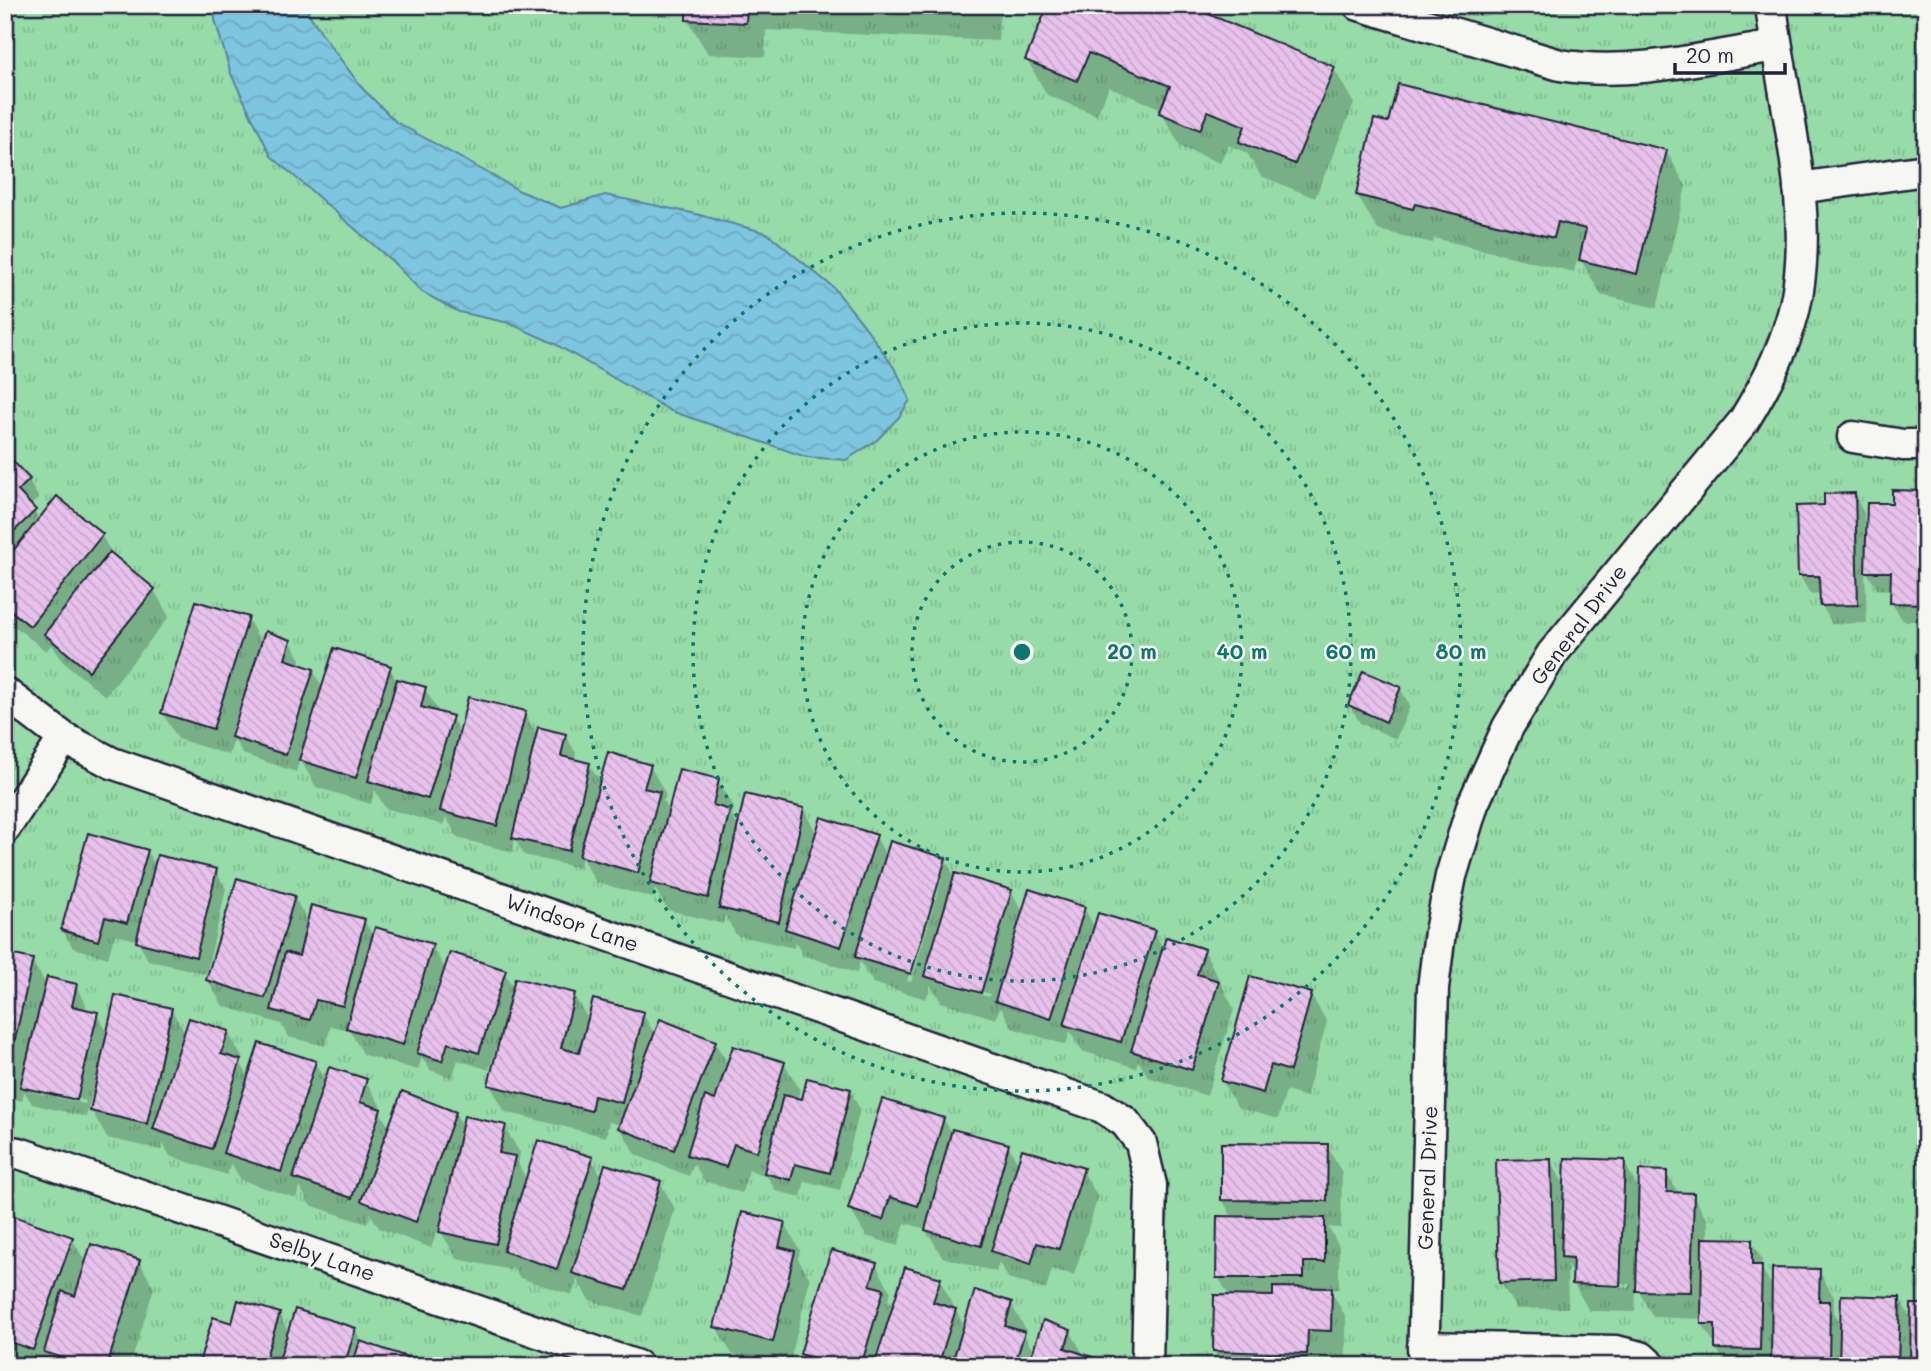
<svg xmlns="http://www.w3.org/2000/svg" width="1931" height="1371" font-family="Mali,sans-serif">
  <defs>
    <pattern id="grass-tufts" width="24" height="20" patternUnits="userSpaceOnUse" patternTransform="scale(1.75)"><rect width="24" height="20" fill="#96dba8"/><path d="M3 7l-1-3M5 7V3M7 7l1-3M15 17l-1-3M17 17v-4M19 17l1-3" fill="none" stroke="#81bc92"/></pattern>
    <pattern id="water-waves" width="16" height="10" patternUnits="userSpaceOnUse" patternTransform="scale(1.75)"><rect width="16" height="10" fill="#7ec5df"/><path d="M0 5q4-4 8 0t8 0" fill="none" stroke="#6da9c0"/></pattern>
    <pattern id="building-back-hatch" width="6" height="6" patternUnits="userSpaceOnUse" patternTransform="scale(1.75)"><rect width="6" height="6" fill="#e8c2ec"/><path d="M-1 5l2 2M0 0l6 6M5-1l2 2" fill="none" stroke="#c7a6cb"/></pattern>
  </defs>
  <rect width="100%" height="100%" fill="#f3ecf1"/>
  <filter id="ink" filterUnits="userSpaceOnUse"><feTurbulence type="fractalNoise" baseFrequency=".0143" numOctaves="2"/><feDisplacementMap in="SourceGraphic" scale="14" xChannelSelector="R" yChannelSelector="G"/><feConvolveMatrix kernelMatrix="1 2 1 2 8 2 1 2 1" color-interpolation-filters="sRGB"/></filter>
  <g filter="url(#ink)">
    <rect fill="url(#grass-tufts)" stroke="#5c7e72" stroke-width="2" x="5" y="5" width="1921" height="1361"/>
    <polygon fill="url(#water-waves)" stroke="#59849d" stroke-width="2" points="215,5 306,5 309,14 329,44 363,89 396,122 520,191 561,208 605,195 692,213 767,233 834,288 864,325 897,372 910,400 900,416 877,440 846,460 806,457 671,411 553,343 509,323 459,312 422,292 392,261 271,156 231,74 215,20"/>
    <g fill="#0003" fill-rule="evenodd">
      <polygon points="688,5 1000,5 998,41 766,30 765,57 708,54 687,19"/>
      <polygon points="1210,8 1217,20 1334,69 1354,104 1315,198 1261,176 1247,153 1228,145 1220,163 1181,147 1161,112 1162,109 1109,87 1097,115 1047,95 1027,60"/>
      <polygon points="1666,151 1686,186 1657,308 1601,295 1581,260 1581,257 1578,256 1574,272 1434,238 1433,243 1378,230 1357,195"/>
      <polygon points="5,460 28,480 39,498 30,506 40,520 101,535 115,558 154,590 169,617 105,696 62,661 52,644 46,651 5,619"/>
      <polygon points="1926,493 1926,621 1903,621 1892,603 1892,590 1877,589 1865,569 1867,623 1832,624 1822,606 1821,593 1810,594 1800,576 1826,507 1854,495 1864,513 1865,537 1868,537 1894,505"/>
      <path d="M248 619 262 644 290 641 301 659 299 666 313 670 323 688 389 668 397 681 425 689 440 714 451 717 461 734 524 713 538 736 565 735 576 753 574 761 589 764 601 784 650 766 665 793 663 801 670 813 718 781 734 808 732 816 739 828 803 809 817 834 876 837 887 857 945 860 955 877 1011 891 1024 914 1084 908 1095 928 1154 932 1164 950H1204L1234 1009 1207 1096 1148 1077 1138 1060 1136 1068 1082 1051 1070 1031 1066 1045 1012 1028 1000 1006 996 1019 941 1002 931 985 926 999 873 983 860 961 857 973 803 955 795 942 794 948 736 935 725 915 723 924 668 910 655 889 653 898 596 882 582 858 579 868 524 855 515 839 512 852 458 838 446 817 443 825 385 808 375 790 371 804 316 787 300 759 296 772 243 754 234 739 229 755 178 739 162 712ZM938 878H942L911 982 907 981ZM944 980 990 994 989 997 944 984Z"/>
      <polygon points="1400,688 1410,706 1396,739 1360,723 1350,705"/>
      <polygon points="147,851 156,867 216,871 226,889 206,974 148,960 138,941 115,934 108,958 73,948 63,930"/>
      <polygon points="294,897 309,923 364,920 374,938 431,945 446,970 504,972 514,988 574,995 589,1021 643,1014 656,1036 715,1042 728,1065 784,1063 800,1090 797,1100 803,1101 850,1091 860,1109 840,1190 805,1181 801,1197 776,1191 767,1176 749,1170 742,1193 704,1181 694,1164 689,1176 636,1155 620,1128 621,1125 609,1122 606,1137 505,1112 490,1085 499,1047 496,1047 489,1070 458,1060 452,1078 430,1070 422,1057 418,1070 364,1055 349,1030 331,1026 325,1046 288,1037 281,1024 223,1006 207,979"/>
      <path d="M5 955 32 961 47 986H76L86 1004 85 1011 97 1014 108 1034 171 1009 186 1035 228 1032 243 1059 241 1064 249 1077 315 1063 326 1082 366 1081 382 1108 380 1112 390 1129 455 1113 463 1127 504 1126 520 1153 518 1164 527 1180 591 1158 603 1178 660 1182 675 1209 642 1316 589 1300 577 1279 572 1295 520 1278 512 1265 511 1270 457 1259 441 1232 443 1221H441L431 1248 379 1228 370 1213 367 1224 310 1205 300 1187 296 1198 241 1180 231 1163 227 1175 170 1156 163 1144 162 1150 107 1138 92 1111 96 1093H92L86 1117 32 1104 24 1091 22 1101 5 1097ZM33 1088 86 1101 85 1104 33 1092Z"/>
      <polygon points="1311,995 1327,1022 1306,1097 1286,1091 1278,1119 1238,1108 1222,1081"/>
      <polygon points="943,1119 952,1134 1008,1145 1019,1165 1082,1170 1098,1197 1074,1275 1052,1269 1046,1290 1008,1278 999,1262 996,1272 942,1257 926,1229 905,1223 898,1246 866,1236 850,1209"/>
      <polygon points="1327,1146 1342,1173 1341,1228 1328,1227 1339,1246 1339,1289 1330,1289 1346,1317 1346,1357 1322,1356 1322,1366 1218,1366 1222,1364 1214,1351 1230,1297 1218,1277 1233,1218 1222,1200"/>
      <path d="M1550 1160 1566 1188 1624 1162 1640 1191 1666 1173 1679 1194 1693 1195 1708 1222V1240L1751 1241 1762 1259 1761 1268 1774 1289 1819 1271 1834 1297V1312L1842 1326 1899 1298 1913 1322 1926 1366H1772L1770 1362V1366H1727L1716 1348 1717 1341H1713L1702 1324V1319L1653 1317 1636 1286 1635 1312 1589 1311 1574 1284V1277L1567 1264 1568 1308 1516 1309 1500 1282ZM1587 1283 1629 1284V1288L1587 1286Z"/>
      <polygon points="784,1223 800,1250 798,1259 810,1279 789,1366 779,1366 732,1354 716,1327"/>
      <polygon points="72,1239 87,1264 139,1261 154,1288 130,1366 54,1366 53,1364 52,1366 21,1366 5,1360 5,1246"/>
      <polygon points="876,1265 891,1292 888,1300 894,1309 940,1280 965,1328 1011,1304 1026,1330 1025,1336 1034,1353 1070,1331 1085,1357 1094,1360 1097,1366 809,1366 802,1353"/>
      <polygon points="279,1315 289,1333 355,1330 363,1344 420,1363 422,1366 200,1366 233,1325"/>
    </g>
    <g fill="url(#building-back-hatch)" stroke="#22223b" stroke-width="2">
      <polygon points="686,5 747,5 746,23 686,20"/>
      <polygon points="1048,5 1208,5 1211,7 1208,14 1335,67 1295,164 1239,142 1245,126 1208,111 1200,130 1159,113 1170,86 1089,53 1077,81 1025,60"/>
      <polygon points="1398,84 1667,150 1637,274 1579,260 1586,229 1558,222 1554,238 1415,204 1413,209 1356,195 1374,119 1388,122"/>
      <polygon points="7,455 30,479 18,491 36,510 5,540 5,457"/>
      <polygon points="1892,490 1926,491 1924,604 1890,603 1891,572 1865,572 1867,503 1892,503"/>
      <polygon points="1855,493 1858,605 1820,606 1819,576 1798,576 1796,506 1824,505 1824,494"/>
      <polygon points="57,496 103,534 30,626 5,606 5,561"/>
      <polygon points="110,552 155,589 89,671 44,634"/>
      <polygon points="196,601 249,617 213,729 161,713"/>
      <polygon points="265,631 291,640 285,659 314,669 286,755 231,737"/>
      <polygon points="334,648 391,666 356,778 299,760"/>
      <polygon points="1363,671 1401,687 1386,722 1348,705"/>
      <polygon points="397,679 426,687 421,707 453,716 428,799 368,781"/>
      <polygon points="468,697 526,711 497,826 440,811"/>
      <polygon points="538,727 566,734 561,756 590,763 569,851 512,838"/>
      <polygon points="608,752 651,765 644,788 660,792 638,873 579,856"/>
      <polygon points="679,769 719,779 713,805 730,810 708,898 650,883"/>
      <polygon points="745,794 804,808 779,922 719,908"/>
      <polygon points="821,817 877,835 841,947 785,929"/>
      <polygon points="88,833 148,850 127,923 105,917 98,941 61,930"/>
      <polygon points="890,841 946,858 911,974 855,957"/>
      <polygon points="157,855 217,869 196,957 136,942"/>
      <polygon points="955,873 1012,890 981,993 924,976"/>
      <polygon points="237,878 295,896 265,998 206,980"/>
      <polygon points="1029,889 1085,907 1051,1019 995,1001"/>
      <polygon points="311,905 365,919 343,1006 316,1000 310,1020 271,1010 285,952 299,956"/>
      <polygon points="1098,913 1155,930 1121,1042 1064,1025"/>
      <polygon points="375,927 433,944 403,1045 346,1028"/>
      <polygon points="1166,937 1205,949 1197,974 1219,981 1192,1070 1131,1051"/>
      <polygon points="450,952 506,970 479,1053 448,1043 442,1061 417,1053"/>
      <polygon points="5,953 33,959 7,1075 5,1075"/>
      <polygon points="1250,976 1312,993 1290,1071 1271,1065 1263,1093 1221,1081"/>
      <polygon points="47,977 77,984 72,1006 98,1012 77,1100 20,1087"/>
      <polygon points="515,978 575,993 561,1048 579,1053 593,999 644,1012 622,1103 594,1096 591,1111 488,1085"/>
      <polygon points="115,995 172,1008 147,1124 90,1111"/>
      <polygon points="189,1018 229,1031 221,1054 241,1060 212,1149 153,1129"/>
      <polygon points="660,1019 716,1041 674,1150 618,1128"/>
      <polygon points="259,1043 316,1061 281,1172 223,1153"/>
      <polygon points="733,1046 785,1062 757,1152 734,1144 726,1167 687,1155 705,1096 715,1100"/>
      <polygon points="329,1067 367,1079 360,1102 381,1109 352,1198 293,1178"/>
      <polygon points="807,1078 851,1089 830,1173 795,1164 791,1180 764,1173 783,1095 802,1099"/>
      <polygon points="402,1091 456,1112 416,1222 361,1201"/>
      <polygon points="882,1099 944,1118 918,1206 890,1197 883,1220 848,1209"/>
      <polygon points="464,1116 506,1125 499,1153 515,1156 496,1244 439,1232"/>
      <polygon points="952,1129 1009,1144 981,1246 925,1230"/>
      <polygon points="538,1140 593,1157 557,1269 503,1251"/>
      <polygon points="1221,1143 1328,1144 1327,1201 1221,1200"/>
      <polygon points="1022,1149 1084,1168 1059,1249 1037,1243 1031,1264 991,1251"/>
      <polygon points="1565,1158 1625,1160 1620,1286 1572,1284 1573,1258 1561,1257"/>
      <polygon points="1551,1159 1554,1281 1499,1283 1496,1160"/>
      <polygon points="605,1164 661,1181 627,1290 572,1273"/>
      <polygon points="1639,1170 1667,1171 1667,1192 1694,1193 1691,1292 1636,1291"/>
      <polygon points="742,1212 785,1222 779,1247 795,1251 773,1342 714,1327"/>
      <polygon points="14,1216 73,1237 33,1350 5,1340 5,1241"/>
      <polygon points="1217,1216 1325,1218 1325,1262 1304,1262 1304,1278 1216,1278"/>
      <polygon points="1702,1238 1752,1239 1752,1265 1762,1265 1760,1350 1715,1349 1715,1324 1701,1324"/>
      <polygon points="91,1244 140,1260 107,1366 89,1366 44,1352 62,1291 75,1296"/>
      <polygon points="831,1250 877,1263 870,1285 884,1289 861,1366 840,1366 800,1354"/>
      <polygon points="905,1267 941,1278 933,1302 956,1309 938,1366 874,1366"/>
      <polygon points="1772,1268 1820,1269 1819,1301 1830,1301 1829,1366 1771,1366"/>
      <polygon points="1273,1287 1332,1288 1331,1331 1308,1330 1307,1354 1213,1351 1214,1295 1273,1296"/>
      <polygon points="975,1290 1012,1302 1005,1326 1025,1332 1014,1366 951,1366"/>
      <polygon points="1841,1295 1900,1297 1898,1366 1839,1366"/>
      <polygon points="238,1300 280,1313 263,1366 198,1366 213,1317 232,1323"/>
      <polygon points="1911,1304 1926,1304 1926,1366 1910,1366"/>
      <polygon points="295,1309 356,1328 344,1366 277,1366"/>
      <polygon points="1043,1320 1071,1330 1065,1348 1095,1358 1093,1366 1028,1366"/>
      <polygon points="360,1341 422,1362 420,1366 352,1366"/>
      <polygon points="1217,1362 1315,1366 1217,1366"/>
    </g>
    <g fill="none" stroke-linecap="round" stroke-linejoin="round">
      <g stroke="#22223b" stroke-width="35">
        <g id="minor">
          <path d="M1359 5 1560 65C1630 77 1706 57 1776 46"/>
          <polyline points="1799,188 1926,170"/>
          <polyline points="1853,437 1903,445 1926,445"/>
          <polyline points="5,693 64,738 112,763 1102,1107 1125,1122 1141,1143 1151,1185 1147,1366"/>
          <polyline points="5,828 64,738"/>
          <polyline points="5,1151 19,1153 637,1366"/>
          <polyline points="1423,1347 1616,1351 1641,1357 1651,1366"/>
          <path d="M1423 1366 1433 988 1440 932 1451 876 1473 804 1508 727 1552 654 1743 422C1767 383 1789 341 1797 296 1814 201 1782 99 1771 5"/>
        </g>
      </g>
      <use href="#minor" stroke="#f6f6f2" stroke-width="30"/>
    </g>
  </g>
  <g fill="none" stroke="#0f766e" stroke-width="3.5" stroke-dasharray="3.5 7">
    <circle cx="1022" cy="652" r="110"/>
    <circle cx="1022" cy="652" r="220"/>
    <circle cx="1022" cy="652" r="329"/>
    <circle cx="1022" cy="652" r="439"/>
  </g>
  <g text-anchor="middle" stroke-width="5" stroke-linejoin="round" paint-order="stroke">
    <g font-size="21" fill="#22223b" stroke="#f6f6f2">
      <text transform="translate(1579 625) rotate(-53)" y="7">General Drive</text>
      <text transform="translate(572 923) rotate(19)" y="7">Windsor Lane</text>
      <text transform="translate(1428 1178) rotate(-88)" y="7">General Drive</text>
      <text transform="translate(322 1257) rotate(19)" y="7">Selby Lane</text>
    </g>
  </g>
  <circle cx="1022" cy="652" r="10" fill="#0f766e" stroke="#f6f6f2" stroke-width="3.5"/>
  <g font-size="21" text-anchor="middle" font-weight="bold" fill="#0f766e" stroke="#f6f6f2" stroke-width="5" stroke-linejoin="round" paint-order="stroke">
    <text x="1132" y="659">20 m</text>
    <text x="1242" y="659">40 m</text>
    <text x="1351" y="659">60 m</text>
    <text x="1461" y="659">80 m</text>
  </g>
  <rect width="1931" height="1371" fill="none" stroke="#f6f6f2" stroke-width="28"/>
  <rect x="14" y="14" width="1903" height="1343" fill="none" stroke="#22223b" stroke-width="2.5" filter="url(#ink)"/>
  <path d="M1675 63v10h110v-10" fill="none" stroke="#22223b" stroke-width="3.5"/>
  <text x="1686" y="63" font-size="21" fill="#22223b" stroke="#f6f6f2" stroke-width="5" paint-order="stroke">20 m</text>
</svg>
